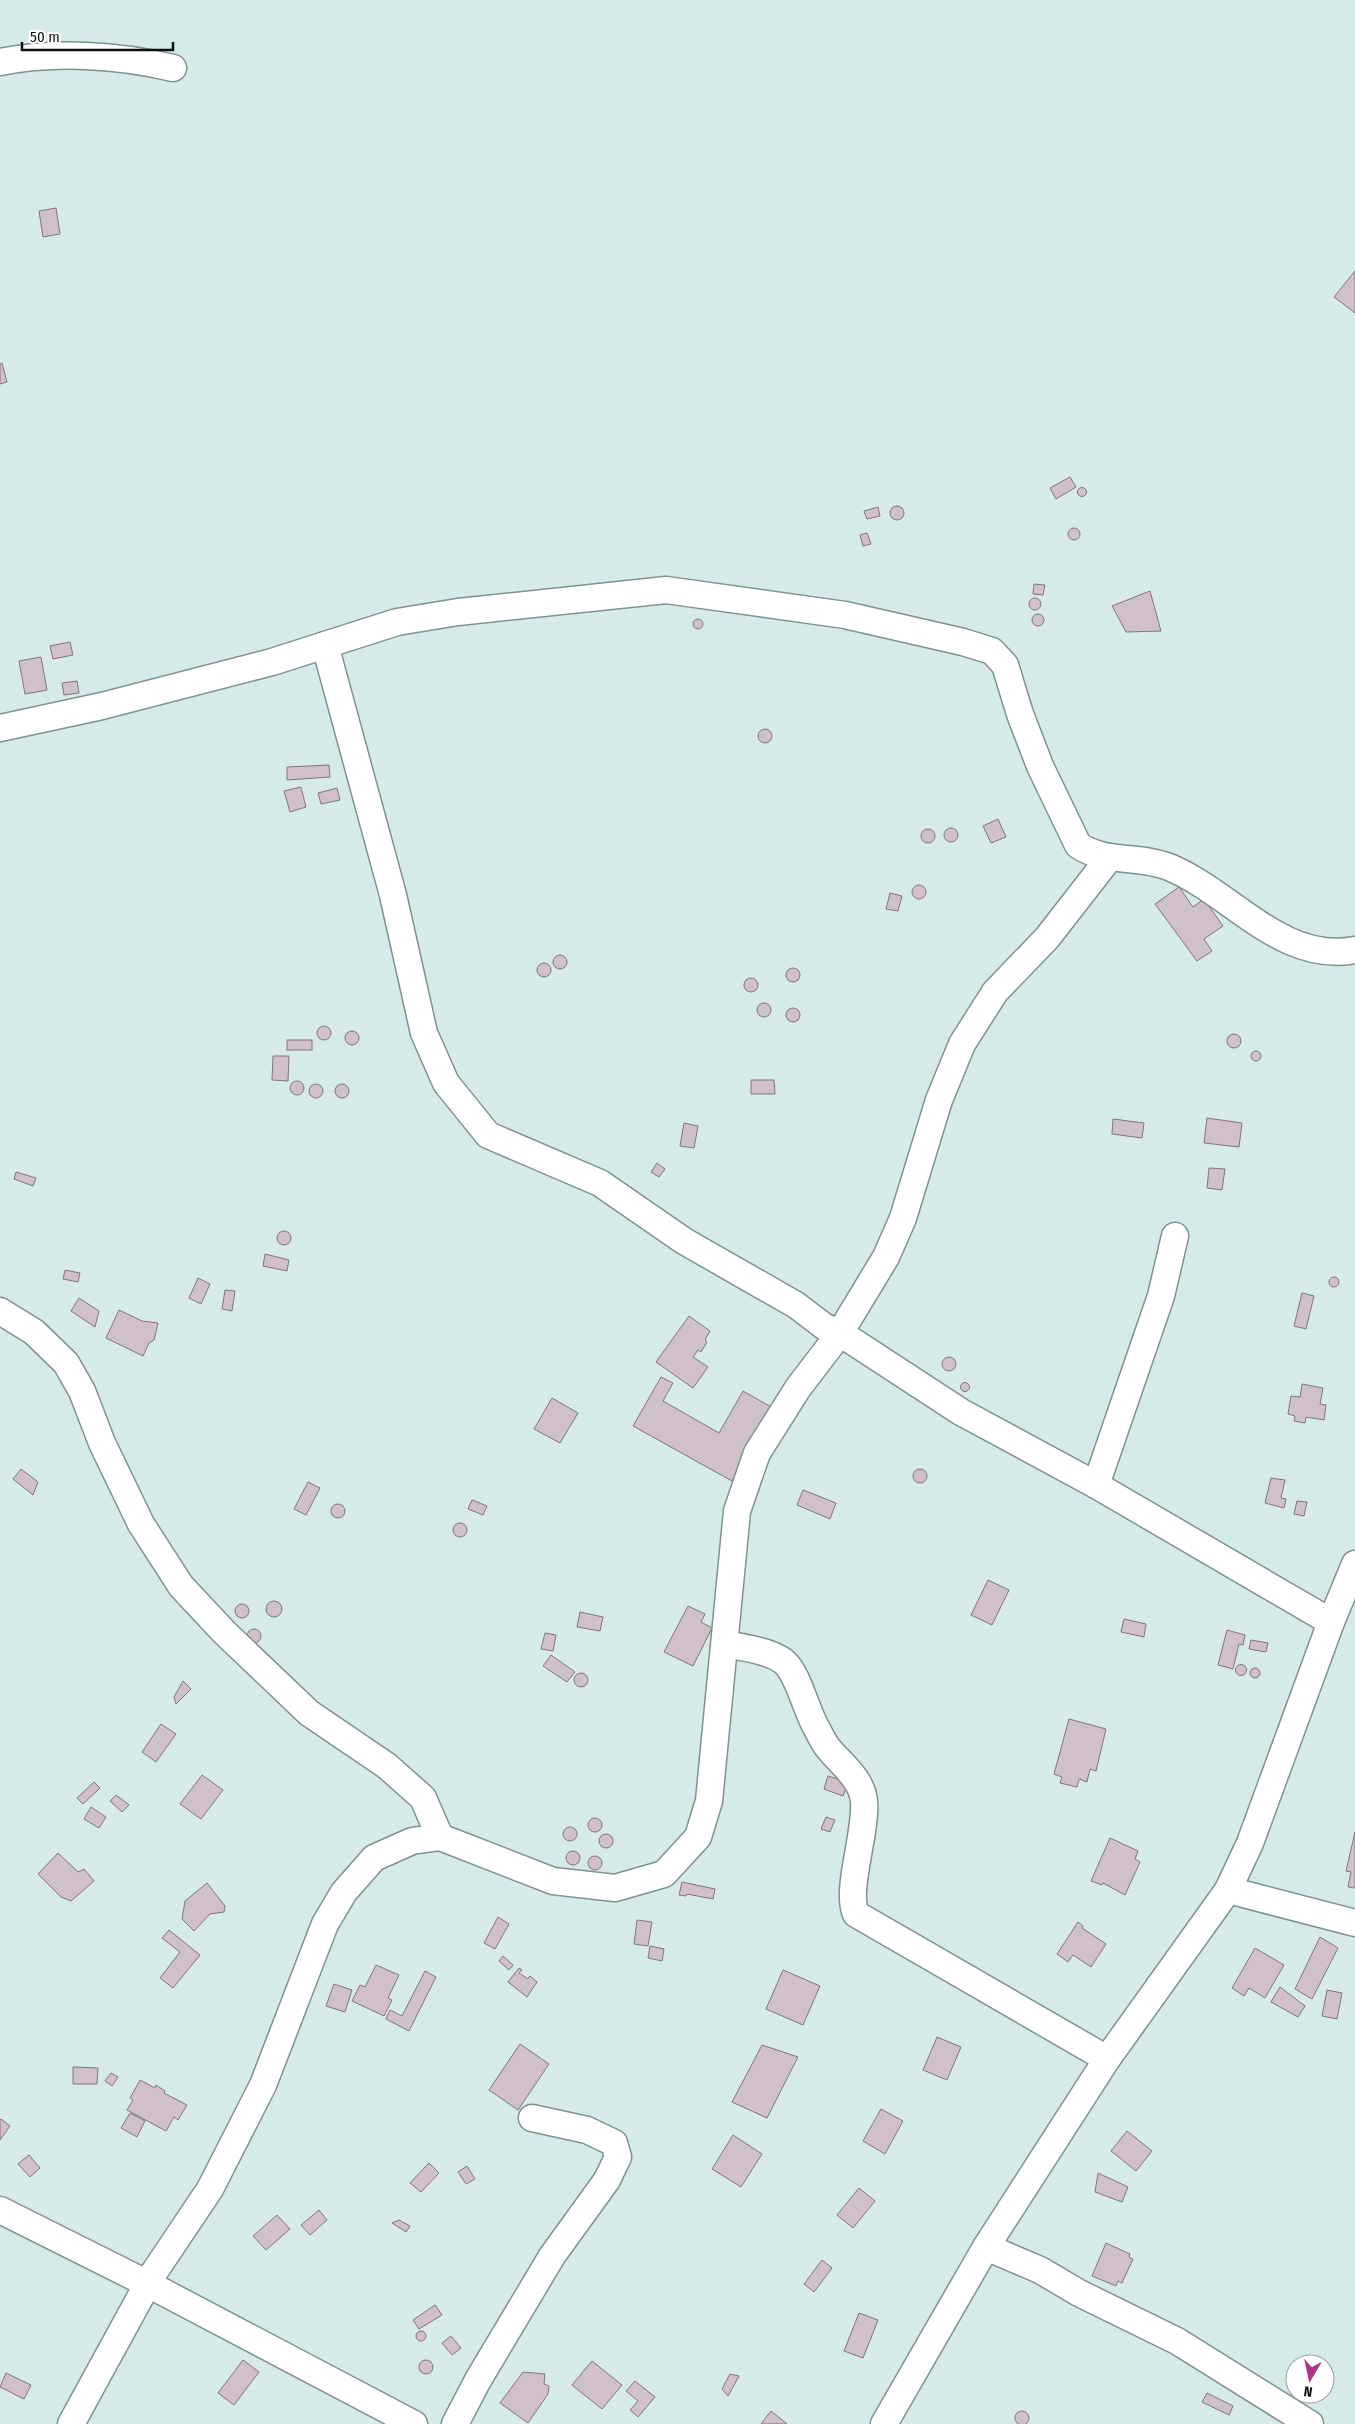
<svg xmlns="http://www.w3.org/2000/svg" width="1355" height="2424" font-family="'Fira Sans Condensed',sans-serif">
  <rect width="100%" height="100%" fill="#d6eae9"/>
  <g fill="#d0c0c9" stroke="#83747c">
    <polygon points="56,208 60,234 43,237 39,211"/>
    <polygon points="1355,271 1355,313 1334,297"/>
    <polygon points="2,363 7,382 0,384 0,364"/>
    <polygon points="1070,477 1076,487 1056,499 1050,488"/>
    <circle cx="1082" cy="492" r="4.5"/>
    <circle cx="897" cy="513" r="7"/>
    <polygon points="878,507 880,516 867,519 864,511"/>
    <circle cx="1074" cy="534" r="6"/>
    <polygon points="867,533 871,544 863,546 860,535"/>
    <polygon points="1034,584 1045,585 1043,595 1033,594"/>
    <polygon points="1150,591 1161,631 1126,632 1112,606"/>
    <circle cx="1035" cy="604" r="6"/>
    <circle cx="1038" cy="620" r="6"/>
    <circle cx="698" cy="624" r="5"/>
    <polygon points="70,642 73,655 53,659 50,646"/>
    <polygon points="41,657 47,690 25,694 19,661"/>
    <polygon points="77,681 79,693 64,695 62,683"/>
    <circle cx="765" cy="736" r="7"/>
    <polygon points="329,765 330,777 287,780 287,767"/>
    <polygon points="301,787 306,807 290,812 284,791"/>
    <polygon points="337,788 340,800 321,804 318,793"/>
    <polygon points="998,819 1006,837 991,843 983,826"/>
    <circle cx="951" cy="835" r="7"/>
    <circle cx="928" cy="836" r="7"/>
    <circle cx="919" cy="892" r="7"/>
    <polygon points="1179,887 1193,907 1204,899 1223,926 1204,939 1212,951 1197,961 1155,904"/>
    <polygon points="890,893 902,896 898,911 886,909"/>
    <circle cx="560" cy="962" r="7"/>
    <circle cx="544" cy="970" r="7"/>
    <circle cx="793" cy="975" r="7"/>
    <circle cx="751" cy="985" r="7"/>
    <circle cx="764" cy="1010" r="7"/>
    <circle cx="793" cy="1015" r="7"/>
    <circle cx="324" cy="1033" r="7"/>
    <circle cx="352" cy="1038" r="7"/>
    <circle cx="1234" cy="1041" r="7"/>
    <rect x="287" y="1040" width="25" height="10"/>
    <circle cx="1256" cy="1056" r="5"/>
    <polygon points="273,1056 289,1056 288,1081 272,1080"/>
    <polygon points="751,1080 774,1080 775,1094 751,1094"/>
    <circle cx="297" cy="1088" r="7"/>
    <circle cx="316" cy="1091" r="7"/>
    <circle cx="342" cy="1091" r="7"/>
    <polygon points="1207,1118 1242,1123 1239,1147 1204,1143"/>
    <polygon points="1113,1119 1144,1123 1142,1138 1112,1134"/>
    <polygon points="684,1123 698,1126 694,1148 680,1146"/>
    <polygon points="657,1163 665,1169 659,1177 651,1172"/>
    <polygon points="1209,1168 1225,1169 1222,1190 1207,1188"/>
    <polygon points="16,1172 36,1178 33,1186 14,1179"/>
    <circle cx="284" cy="1238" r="7"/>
    <polygon points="265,1254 289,1260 287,1271 263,1266"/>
    <polygon points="65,1270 80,1273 78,1282 63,1279"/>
    <circle cx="1334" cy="1282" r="5"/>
    <polygon points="198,1278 210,1284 201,1304 189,1298"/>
    <polygon points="225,1290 235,1291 232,1311 222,1309"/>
    <polygon points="1302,1293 1314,1296 1306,1329 1294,1326"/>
    <polygon points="79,1298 99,1311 95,1327 71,1311"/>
    <polygon points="119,1310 142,1321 158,1323 154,1340 149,1343 143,1356 106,1338"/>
    <polygon points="689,1316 710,1331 705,1340 707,1342 701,1352 698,1350 693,1357 708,1367 693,1388 656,1362"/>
    <circle cx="949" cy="1364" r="7"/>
    <polygon points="661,1377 673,1383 663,1401 719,1433 743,1391 773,1408 732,1481 633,1426"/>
    <circle cx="965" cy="1387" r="4.5"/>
    <polygon points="1302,1384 1323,1388 1320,1404 1326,1405 1324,1420 1306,1417 1305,1423 1294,1421 1295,1416 1288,1414 1291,1396 1300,1397"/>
    <polygon points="552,1398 578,1413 560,1443 534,1429"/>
    <polygon points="21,1469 38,1482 33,1495 13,1479"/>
    <circle cx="920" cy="1476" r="7"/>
    <polygon points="1271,1478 1285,1480 1281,1498 1286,1499 1284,1508 1265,1503"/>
    <polygon points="308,1482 320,1488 306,1515 294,1509"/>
    <polygon points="803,1490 836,1503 830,1519 797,1505"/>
    <polygon points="472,1500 487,1506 483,1515 468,1509"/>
    <polygon points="1297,1501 1307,1502 1304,1516 1294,1514"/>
    <circle cx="338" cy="1511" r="7"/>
    <circle cx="460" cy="1530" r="7"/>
    <polygon points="988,1580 1009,1590 992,1625 971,1615"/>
    <circle cx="274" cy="1609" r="8"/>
    <circle cx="242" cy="1611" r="7"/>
    <polygon points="688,1606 705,1614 701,1622 712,1628 693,1666 664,1652"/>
    <polygon points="580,1612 603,1617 600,1631 577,1627"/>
    <polygon points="1124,1619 1146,1624 1144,1637 1121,1632"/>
    <circle cx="254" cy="1636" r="7"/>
    <polygon points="1227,1630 1245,1635 1243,1645 1239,1644 1233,1669 1218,1665"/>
    <polygon points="545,1633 556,1635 553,1651 541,1649"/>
    <polygon points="1251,1640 1268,1643 1266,1652 1249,1649"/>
    <polygon points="551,1655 575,1672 567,1682 543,1666"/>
    <circle cx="1241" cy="1670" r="5.5"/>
    <circle cx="1255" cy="1673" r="5"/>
    <circle cx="581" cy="1680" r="7"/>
    <polygon points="183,1681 191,1689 176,1704 174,1697"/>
    <polygon points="1069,1719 1106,1729 1096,1771 1090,1769 1087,1782 1079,1779 1077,1787 1060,1783 1062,1777 1054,1774"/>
    <polygon points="161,1724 176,1734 156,1762 142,1752"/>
    <polygon points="202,1775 223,1790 201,1819 180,1804"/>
    <polygon points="828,1776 848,1782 843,1796 824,1789"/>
    <polygon points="94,1782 100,1788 83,1804 77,1798"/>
    <polygon points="116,1795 129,1805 122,1812 110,1801"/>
    <polygon points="91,1807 106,1817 99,1828 84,1819"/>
    <polygon points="826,1817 835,1820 830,1832 821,1829"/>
    <circle cx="595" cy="1825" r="7"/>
    <circle cx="570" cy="1834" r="7"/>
    <polygon points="1355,1832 1355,1888 1348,1887 1351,1872 1346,1871"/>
    <circle cx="606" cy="1841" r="7"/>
    <polygon points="1110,1838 1138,1851 1135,1859 1140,1862 1125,1895 1103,1883 1102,1885 1091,1881"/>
    <circle cx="573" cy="1858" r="7"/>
    <polygon points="58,1853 78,1872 84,1869 94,1881 71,1901 61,1897 38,1874"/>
    <circle cx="595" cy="1863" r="7"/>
    <polygon points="682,1882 715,1889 713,1899 687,1894 686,1896 679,1895"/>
    <polygon points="207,1883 225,1906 224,1912 210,1914 194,1931 182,1919 185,1901"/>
    <polygon points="498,1917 509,1924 495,1949 484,1943"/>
    <polygon points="637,1920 652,1922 648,1946 634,1944"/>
    <polygon points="1078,1922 1083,1926 1082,1928 1106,1944 1091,1967 1073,1955 1068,1962 1057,1954"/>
    <polygon points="169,1930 200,1955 173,1988 160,1978 180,1952 162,1938"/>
    <polygon points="1320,1937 1338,1948 1312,1999 1295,1989"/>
    <polygon points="650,1946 664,1949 662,1961 648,1958"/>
    <polygon points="1255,1948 1284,1965 1265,1998 1249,1988 1244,1996 1232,1988"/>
    <polygon points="503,1956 513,1965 509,1970 499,1961"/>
    <polygon points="376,1965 399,1975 388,1998 392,2000 384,2016 352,2001 360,1985 365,1987"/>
    <polygon points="519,1968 522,1970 519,1973 528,1979 530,1976 537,1982 527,1997 508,1982"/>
    <polygon points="783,1970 820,1986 803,2025 766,2009"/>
    <polygon points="425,1971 436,1977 409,2031 386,2019 390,2010 402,2016"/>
    <polygon points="334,1984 352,1990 345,2012 326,2006"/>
    <polygon points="1280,1987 1305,2006 1298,2017 1271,2002"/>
    <polygon points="1327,1990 1342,1993 1337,2019 1322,2016"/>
    <polygon points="937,2037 961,2047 947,2080 923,2070"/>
    <polygon points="520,2044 549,2064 518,2110 489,2090"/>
    <polygon points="762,2045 798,2057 767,2118 732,2102"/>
    <polygon points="73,2067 98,2068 97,2084 73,2084"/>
    <polygon points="111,2073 118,2077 112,2086 105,2081"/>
    <polygon points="140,2080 155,2088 156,2085 165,2091 164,2093 187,2105 178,2120 174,2117 166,2131 127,2110 133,2100 130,2098"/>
    <polygon points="881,2109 903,2121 885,2154 863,2141"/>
    <polygon points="130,2113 145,2121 137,2137 121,2128"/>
    <polygon points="1,2119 10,2126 0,2140 0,2120"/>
    <polygon points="1127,2131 1152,2151 1136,2171 1111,2151"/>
    <polygon points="733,2135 762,2154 741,2187 712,2169"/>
    <polygon points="29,2155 40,2168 30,2177 18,2164"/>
    <polygon points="429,2163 439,2173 421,2192 410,2183"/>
    <polygon points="467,2166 475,2179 466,2184 458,2172"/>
    <polygon points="1098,2173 1128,2187 1122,2202 1095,2192"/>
    <polygon points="859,2188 875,2201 853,2228 837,2215"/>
    <polygon points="319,2210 327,2220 310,2235 301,2225"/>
    <polygon points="277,2215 290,2229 266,2250 253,2236"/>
    <polygon points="399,2220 410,2226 406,2232 392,2223"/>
    <polygon points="1106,2243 1130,2254 1129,2257 1133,2259 1122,2283 1118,2281 1116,2286 1092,2276"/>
    <polygon points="822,2260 832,2268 814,2292 804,2284"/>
    <polygon points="435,2305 442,2315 419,2329 413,2320"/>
    <polygon points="859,2313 878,2320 863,2358 844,2351"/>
    <circle cx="421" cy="2336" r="5"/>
    <polygon points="451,2336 461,2348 452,2355 442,2343"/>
    <circle cx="426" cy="2367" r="7"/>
    <polygon points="243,2360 259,2372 234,2405 218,2393"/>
    <polygon points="592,2361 622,2385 602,2409 572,2385"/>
    <polygon points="523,2372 545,2374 544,2384 549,2386 548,2394 528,2423 500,2403"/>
    <polygon points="6,2373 31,2385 24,2399 0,2387"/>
    <polygon points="730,2374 739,2376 728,2396 722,2389"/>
    <polygon points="635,2381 655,2397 638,2417 630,2410 638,2401 626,2391"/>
    <polygon points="1207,2393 1233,2406 1229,2415 1202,2402"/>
    <polygon points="771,2411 787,2424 761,2424"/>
    <circle cx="1022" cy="2418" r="7"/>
  </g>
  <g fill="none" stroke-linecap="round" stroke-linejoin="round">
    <g stroke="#7f9290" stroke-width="29">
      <g id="minor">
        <path d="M0 62C56 51 118 55 173 68"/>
        <polyline points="325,645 393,895 424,1033 446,1083 488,1135 600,1183 684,1241 796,1305 825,1327 840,1333 961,1412 1096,1485 1331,1622"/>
        <path d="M0 728 102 706 272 662 397 622 458 612 666 590 845 615 963 642 992 651 1005 665 1020 714 1040 766 1078 845C1105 864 1140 855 1169 867 1232 893 1282 964 1355 950"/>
        <polyline points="0,1311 34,1332 66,1363 82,1391 102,1443 141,1524 181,1586 224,1632 309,1713 387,1766 423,1798 440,1837"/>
        <polyline points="1096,1485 1161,1296 1175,1236"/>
        <path d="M725 1644C744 1648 767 1650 783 1661 798 1672 806 1711 817 1729 820 1735 824 1743 828 1748 841 1764 862 1779 864 1801 867 1831 845 1891 856 1914L1107 2059"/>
        <polyline points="1228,1890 1355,1923"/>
        <polyline points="0,2210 148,2284 414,2424"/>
        <polyline points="986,2247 1040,2270 1079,2293 1177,2341 1310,2424"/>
        <polyline points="71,2424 153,2274 210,2189 263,2085 325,1924 344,1892 374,1858 412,1841 440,1837 553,1881 615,1888 664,1874 698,1837 709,1801 737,1511 757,1453 798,1388 840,1333 886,1257 903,1218 939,1100 962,1044 995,992 1047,938 1110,857"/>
        <polyline points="455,2424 478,2380 552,2256 607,2180 618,2157 614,2143 587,2130 532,2118"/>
        <polyline points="884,2424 986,2247 1107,2059 1228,1890 1250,1843 1331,1622 1355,1564"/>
      </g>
    </g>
    <use href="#minor" stroke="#fff" stroke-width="26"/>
  </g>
  <g transform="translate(1310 2379) rotate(189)"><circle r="24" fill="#ffffff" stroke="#9d9f9f"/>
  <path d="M0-4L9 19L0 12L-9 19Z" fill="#af3487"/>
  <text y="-8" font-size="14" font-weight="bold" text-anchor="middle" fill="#09100f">N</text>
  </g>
  <path d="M22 42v8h151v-8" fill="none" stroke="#09100f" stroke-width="2.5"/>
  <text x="30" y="42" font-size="15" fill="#09100f" stroke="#ffffff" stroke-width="4" paint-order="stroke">50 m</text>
</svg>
